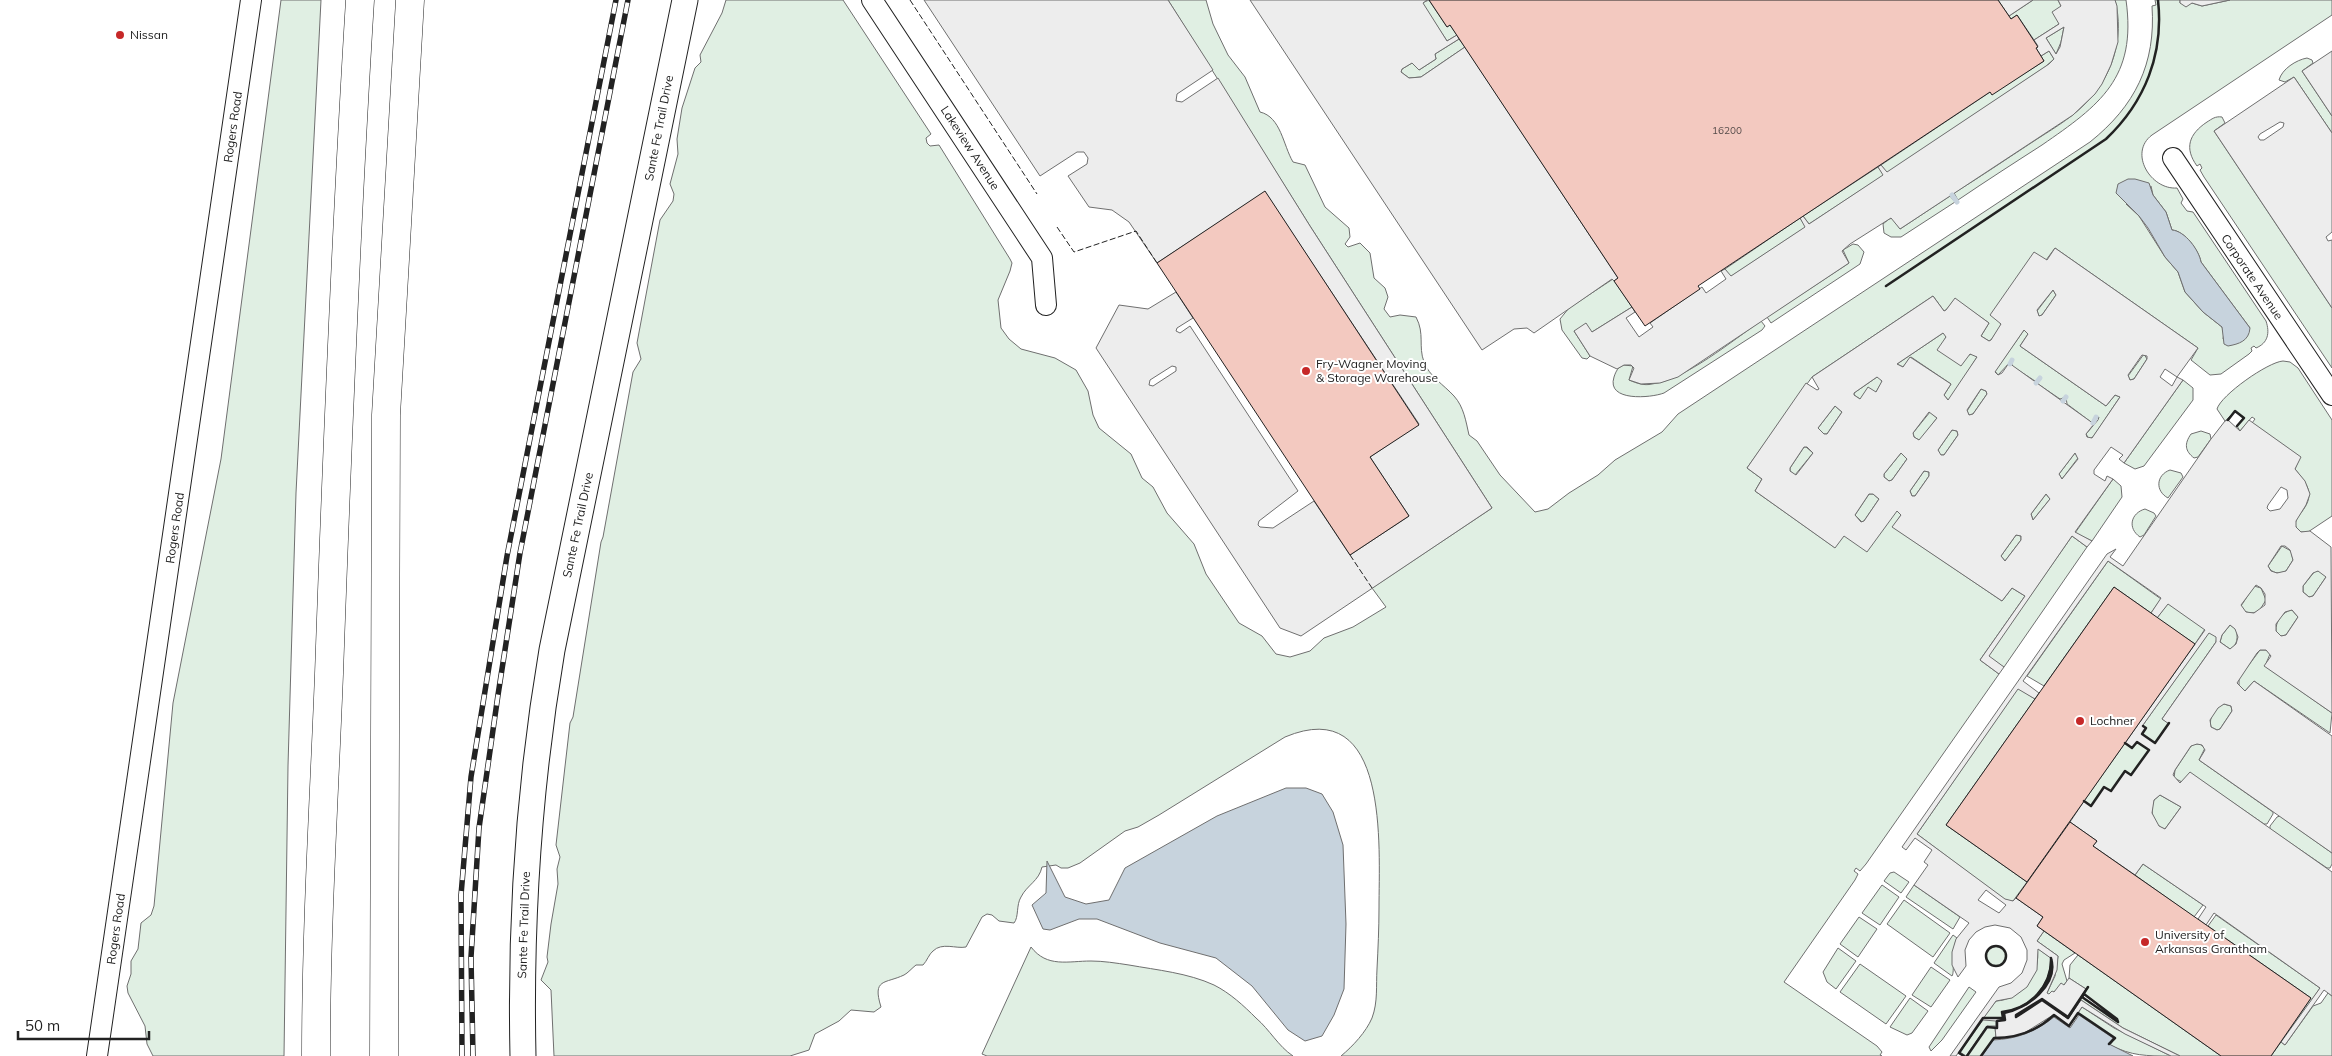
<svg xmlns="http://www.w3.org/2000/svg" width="2332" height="1056" font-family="Mulish,sans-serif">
  <rect width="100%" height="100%" fill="#fff"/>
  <g fill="#e0efe3" stroke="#6f6f6f" fill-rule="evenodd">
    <polygon points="281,0 321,0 296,493 288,766 284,1056 153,1056 147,1044 145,1026 128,993 127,986 131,974 131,961 138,949 141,923 151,915 154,906 173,703 221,459"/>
    <path d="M726 0H843L931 134 926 138 927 143 930 146 939 145 1010 259 1012 263 1010 271 998 300 1001 328 1009 339 1021 349 1055 358 1076 370 1088 391 1093 415 1099 428 1131 454 1142 478 1153 487 1167 513 1194 544 1206 574 1239 623 1262 636 1276 654 1290 657 1310 651 1324 638 1353 627 1386 607 1372 588 1492 508 1310 226 1168 0H1206L1213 24 1228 55 1245 77 1260 112C1281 117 1283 145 1293 162L1305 165 1325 207 1349 228 1350 237 1345 244 1348 247 1360 243 1370 253 1374 278 1385 288 1388 297 1384 309 1390 317 1400 315 1416 317C1425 334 1418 346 1424 362 1429 376 1444 385 1454 396 1464 407 1466 422 1469 435L1477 441 1500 475 1535 512 1548 509 1569 493 1598 475 1615 460 1662 432 1678 414 2090 142C2135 106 2156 64 2152 6L2156 5 2155 0H2180V3H2192L2202 6 2230 0H2332V15L2152 135C2128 153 2151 190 2177 188L2183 199 2181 203 2187 211 2193 212 2266 321C2270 333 2268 343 2256 348L2254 346 2251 348 2252 351 2249 354 2221 374 2210 375 2191 360 2198 348 2055 248 2000 322 2001 326 1991 340 1989 341 1981 336 1989 323 1955 299 1946 310 1944 311 1933 296 1812 377 1747 468 1762 479 1755 491 1834 547 1843 536 1897 511 1901 515 1893 527 2002 601 2012 588 2025 596 1980 660 1999 674 1866 864 1860 871 1856 868 1854 871 1858 874 1855 880 1784 982 1877 1046 1882 1052 1880 1055 1882 1056H1341C1353 1046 1366 1032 1372 1018 1378 1002 1376 986 1377 969 1378 949 1379 928 1379 908 1379 847 1390 693 1285 737L1159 815 1138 827 1125 831 1080 863 1068 868H1061L1056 865 1042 867C1039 881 1027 885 1021 897 1016 905 1019 917 1014 923L999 921 992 915 987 914 982 917 966 947C956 949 942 942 933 951 929 954 927 961 923 965H916C912 968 908 973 904 975 885 984 872 978 881 1007L874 1012 851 1010 839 1021 815 1034 809 1050 790 1056H554L551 990 541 980 548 962 547 957 551 924 558 884 557 869 560 857 556 845 570 723 573 717 601 542 603 537 633 372 641 359 637 343 660 220 673 201 674 194 670 184 678 154 677 139 682 108 695 68 701 62 700 55 722 13ZM2151 186 2153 195 2166 212 2172 230C2185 231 2199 251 2201 262L2250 328 2223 339 2224 333 2222 327 2203 312 2185 292 2178 272 2165 257 2139 216 2126 204Z"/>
    <polygon points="1429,0 1447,27 1450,25 1457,35 1447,41 1422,3"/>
    <polygon points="2033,0 2058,0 2061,6 2059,24 2034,40 2017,15 2011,19 2009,16"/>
    <path d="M2115 0H2126C2137 78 2100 105 2042 145 2014 163 1986 181 1958 200L1954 193C1980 177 2005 160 2031 143 2049 131 2069 120 2084 105 2112 78 2125 38 2115 0Z"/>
    <polygon points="2064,27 2061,42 2056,54 2046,38"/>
    <polygon points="1459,39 1465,47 1421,77 1409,78 1401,72 1402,69 1412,63 1419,70 1436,59 1435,54"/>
    <polygon points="2049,51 2054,59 2045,67 1887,173 1881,165 1990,92 1992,94 2044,61 2041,56"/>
    <path d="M2307 58 2312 60 2313 63 2302 71 2332 116V133L2294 77 2285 82 2279 80C2282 69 2296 60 2307 58Z"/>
    <path d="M2222 117 2225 123 2214 131 2332 308V368L2204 177 2200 170 2202 168 2200 164 2197 166C2184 148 2189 134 2207 122 2212 119 2215 116 2222 117Z"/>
    <polygon points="1878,167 1884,175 1809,224 1803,216"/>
    <polygon points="1950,196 1955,202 1901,237 1891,237 1884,233 1883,224 1889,219 1893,218 1900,229"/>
    <polygon points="1800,218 1806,227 1730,277 1725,269"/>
    <polygon points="1853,244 1858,245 1864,252 1860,264 1771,323 1767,317 1849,263 1843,250"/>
    <polygon points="1613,279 1632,307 1592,332 1574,331 1590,356 1587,359 1582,358 1562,330 1560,319 1569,308"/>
    <polygon points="2053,290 2056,295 2042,315 2039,316 2037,311"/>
    <path d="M1761 321 1765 326 1762 330 1664 393C1651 398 1606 402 1614 377 1616 371 1618 367 1624 365L1633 366 1629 380C1636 383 1644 386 1652 384 1685 380 1733 340 1761 321Z"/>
    <polygon points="2024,330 2028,334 2020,346 2106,406 2115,395 2120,397 2093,437 2089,439 2086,434 2098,420 2099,417 2091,422 2067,404 2066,397 2060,399 2038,384 2039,378 2035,381 2012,366 2012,360 1998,375 1995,371"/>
    <polygon points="1943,333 1946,336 1945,339 1969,355 1972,354 1977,357 1951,398 1948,400 1944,395 1951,384 1911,357 1903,367 1897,364"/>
    <polygon points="2144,354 2147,359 2134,379 2130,380 2128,376"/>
    <path d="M2283 361 2290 362 2298 368 2332 420V516L2308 532H2299L2295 525C2296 517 2301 514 2305 507 2315 491 2304 481 2295 469L2300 457 2252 423 2255 419 2252 417 2240 431 2237 426 2243 418 2235 411 2225 421 2217 409C2221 395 2268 362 2283 361Z"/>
    <polygon points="1877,377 1880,377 1882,382 1876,392 1860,399 1854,395 1854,393"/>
    <polygon points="2183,380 2193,388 2193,400 2144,466 2135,469 2124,463"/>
    <polygon points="1981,389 1986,391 1987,394 1973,414 1969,415 1967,411"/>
    <polygon points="1835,406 1842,412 1827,434 1824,434 1818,428"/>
    <polygon points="1930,412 1937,418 1921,439 1919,440 1914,437 1913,433"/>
    <polygon points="1952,430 1957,431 1958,435 1944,455 1940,455 1938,450"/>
    <path d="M2201 431 2210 434 2211 439 2198 457 2194 458C2185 451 2184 444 2191 434Z"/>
    <polygon points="1804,447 1806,447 1813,453 1795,475 1790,471 1790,468"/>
    <polygon points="1901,453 1907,459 1892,480 1889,481 1884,477 1884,474"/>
    <polygon points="2075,453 2078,458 2062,479 2059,474"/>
    <path d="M2170 470 2181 473 2183 477 2168 498C2155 491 2156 475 2170 470Z"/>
    <polygon points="1924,471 1929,472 1929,476 1915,496 1912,496 1910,491"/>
    <polygon points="2113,479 2121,486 2122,497 2092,541 2075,533"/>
    <polygon points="1869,494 1873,494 1879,499 1864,521 1862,522 1855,515"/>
    <polygon points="2046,494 2050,499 2033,520 2031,514"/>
    <path d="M2145 509 2154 513 2156 516 2144 535 2140 537C2127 528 2131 513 2145 509Z"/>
    <polygon points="2016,535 2021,536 2021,540 2005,561 2001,556"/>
    <polygon points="2072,536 2087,547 2004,667 2002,666 1988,656"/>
    <path d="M2282 546 2291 551 2293 560 2286 571C2279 574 2272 574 2268 566Z"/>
    <polygon points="2108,561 2161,599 2151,613 2114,587 2044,686 2027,676"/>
    <polygon points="2315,571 2321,571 2326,577 2313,596 2309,597 2303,592 2303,586"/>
    <path d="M2254 586 2261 588 2266 600 2259 611C2252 614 2244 614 2241 606Z"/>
    <polygon points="2168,603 2205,629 2195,644 2157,618"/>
    <path d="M2292 610 2298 617 2286 635 2281 636 2276 631C2275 622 2283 611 2292 610Z"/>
    <path d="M2230 625 2236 629C2238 637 2238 645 2230 649L2220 642 2222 635Z"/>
    <polygon points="2209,632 2217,637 2216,642 2162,719 2169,723 2155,743 2142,734 2146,728 2143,725"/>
    <polygon points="2260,650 2266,650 2270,654 2265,666 2332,713 2330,733 2254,681 2245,691 2239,687 2239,678"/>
    <polygon points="2018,688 2035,699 1946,825 2027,882 2013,901 2005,900 1917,834"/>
    <path d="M2224 704 2231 706 2232 711 2220 729 2217 730 2211 727C2208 718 2216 706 2224 704Z"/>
    <polygon points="2137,742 2149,750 2131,775 2125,771 2111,791 2104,787 2091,806 2084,801 2125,743"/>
    <polygon points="2195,744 2200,744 2205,748 2199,760 2273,812 2273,814 2267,824 2264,824 2190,773 2182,782 2174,778 2175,770 2191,746"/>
    <path d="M2160 795 2181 807 2165 829C2152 825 2150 811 2154 800Z"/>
    <polygon points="2280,816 2332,853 2332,864 2330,868 2327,868 2270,829 2270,826 2277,817"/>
    <polygon points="2143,864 2203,905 2194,917 2135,875"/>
    <polygon points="1894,872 1909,882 1901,893 1884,881 1890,873"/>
    <polygon points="1882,885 1899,897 1880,925 1862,913"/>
    <polygon points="1914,885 1960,917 1953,929 1906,897"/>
    <polygon points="1904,900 1950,933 1933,957 1887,924"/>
    <polygon points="2216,915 2320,988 2287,1037 2285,1036 2311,998 2208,926"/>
    <polygon points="1859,917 1877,929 1858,957 1840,944"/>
    <polygon points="2044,931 2075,953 2064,960 2062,964 2067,981 2064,985 2049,995 2047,993 2055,976 2058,956 2037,941"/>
    <path d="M1953 935 1957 938C1951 951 1955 972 1952 976L1934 963Z"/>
    <circle cx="1996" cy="956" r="10"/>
    <path d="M1031 947C1047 968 1068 961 1091 961 1103 961 1116 963 1129 965 1157 970 1188 973 1214 985 1230 993 1244 1006 1256 1018 1270 1030 1278 1046 1293 1056H987L982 1054Z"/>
    <polygon points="1838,948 1856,961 1836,989 1827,982 1823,972"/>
    <path d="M2037 948 2051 958 2052 960C2048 988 2030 1008 2002 1012L2003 1018H1983L1996 1001C2021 1000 2042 973 2037 948Z"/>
    <polygon points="2078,955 2221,1056 2180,1056 2123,1028 2081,1000 2068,1019 2056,1011 2068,1018 2082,997 2118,1022 2084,994 2088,988 2086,989 2069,978 2070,965"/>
    <polygon points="1860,964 1906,996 1886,1024 1840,992"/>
    <polygon points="1931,967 1950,980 1931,1007 1912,995"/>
    <polygon points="1969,987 1976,992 1942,1040 1931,1051 1929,1047"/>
    <polygon points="2328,993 2332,996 2332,1056 2271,1056 2281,1042 2285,1045 2313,1006 2321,1003"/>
    <polygon points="1910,998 1928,1011 1912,1033 1907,1035 1890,1027"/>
    <path d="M2082 1007 2114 1028 2171 1056C2146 1056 2132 1056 2110 1045L2115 1038 2078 1013Z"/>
    <polygon points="1983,1020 1996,1021 1996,1026 1987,1026 1966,1056 1960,1052"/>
    <polygon points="1987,1027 1995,1027 1996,1038 1981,1056 1967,1056"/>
  </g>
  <g fill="#ededed" stroke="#6f6f6f" fill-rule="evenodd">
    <path d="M924 0H1168L1213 70 1177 94 1176 101 1182 102 1218 78 1310 226 1492 508 1301 636 1280 628 1096 348 1119 305 1148 309 1176 292 1193 318 1177 328 1176 331 1180 333 1190 326 1298 491 1259 521 1258 525 1260 527 1273 528 1314 501 1350 555 1409 516 1370 457 1419 424 1265 192 1157 263 1129 222 1112 210 1089 207 1068 176 1087 164 1088 158 1084 152H1077L1040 176ZM1172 366 1176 367V371L1153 386 1149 385 1150 380Z"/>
    <polygon points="1250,0 1427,0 1423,3 1447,41 1457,35 1459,39 1435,54 1436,59 1419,70 1412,63 1402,69 1401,72 1409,78 1421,77 1465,47 1618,278 1614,281 1612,279 1534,333 1527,328 1514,329 1482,350"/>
    <polygon points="1998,0 2033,0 2009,16"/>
    <path d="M2058 0H2115L2117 6 2118 42 2111 65 2102 84 2095 94 2073 115 1900 229 1891 218 1850 244 1842 251 1849 263 1678 377 1660 383 1641 384 1629 380 1634 368 1631 365H1624L1617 369 1590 356 1574 331 1586 323 1592 332 1632 307 1635 312 1626 318 1639 337 1653 327 1650 323 1702 287 1706 293 1726 279 1721 271 1725 269 1731 276 1805 227 1800 218 1803 216 1809 224 1883 175 1878 167 1881 165 1887 172 2049 64 2054 59 2049 51 2041 56 2036 48 2038 46 2034 40 2059 24 2052 12 2061 6ZM2064 27 2060 47 2056 54 2046 38Z"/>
    <polygon points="2180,0 2230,0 2202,6 2192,3 2186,7 2180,3"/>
    <polygon points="2332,51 2332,116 2302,71"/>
    <path d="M2294 77 2332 133V232L2326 237 2328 241 2332 240V308L2214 131ZM2280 122 2284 123 2283 127 2264 140H2260L2258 137 2260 134Z"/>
    <path d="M2055 248 2198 348 2177 377 2183 380 2124 463 2119 459 2123 455 2111 447 2094 470V474L2105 481 2107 476 2113 479 2075 532 2092 541 2087 547 2072 536 1989 656 2004 667 1999 674 1980 660 2025 596 2012 588 2002 601 1892 527 1901 515 1897 511 1867 552 1844 536 1835 548 1755 491 1762 479 1747 468 1806 383 1817 390 1819 389 1812 377 1933 296 1944 311 1946 310 1955 298 1989 323 1981 336 1989 341 1991 340 2001 324 1990 315 2034 252 2047 260ZM2053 290 2056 295 2042 315 2039 316 2037 310ZM2024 330 2028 334 2020 346 2106 406 2115 395 2120 397 2092 438 2087 437 2086 434 2094 424 2009 363 2002 373 1998 375 1995 372ZM1943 333 1946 337 1937 350 1961 366 1970 354 1977 357 1948 400 1944 395 1951 384 1910 357 1903 367 1897 364ZM2142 355 2147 356V359L2134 379 2130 380 2128 375ZM2165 369 2177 377 2172 386 2160 377ZM1877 377 1882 381 1876 392 1868 387 1860 399 1854 395V393ZM1981 389 1986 391 1987 394 1973 414 1969 415 1967 410ZM1835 406 1842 412 1827 434H1824L1818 428ZM1929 412 1937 418 1919 440 1914 437 1913 433ZM1952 430 1957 431 1958 435 1944 455H1941L1938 450ZM1804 447H1807L1813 453 1796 475 1790 471V468ZM1901 453 1907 459 1892 480 1889 481 1884 477V474ZM2075 453 2078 459 2062 479 2059 474ZM1924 471 1929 472V476L1915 496H1912L1910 491ZM1873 494 1879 499 1864 521 1861 522 1855 515 1869 494ZM2046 494 2050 499 2033 520 2031 514ZM2016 535 2021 536V540L2005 561 2001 556Z"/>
    <path d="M2228 420 2240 431 2249 420 2301 457 2295 469 2305 481 2310 494 2306 505 2296 521V527L2301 532 2310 531 2331 547 2332 713 2264 666 2271 656 2266 650H2260L2257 653 2237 683 2245 691 2254 681 2332 736V853L2199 760 2205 750 2202 745 2197 744 2191 746 2175 770 2173 775 2180 783 2190 772 2332 872V996L2324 990 2285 1045 2281 1042 2320 988 2214 913 2206 925 2198 919 2206 907 2143 864 2135 875 2093 846 2097 841 2070 822 2084 801 2091 806 2104 787 2111 791 2125 771 2131 775 2149 750 2137 742 2132 748 2125 743 2205 630 2168 604 2157 618 2151 613 2161 598 2108 561 2023 681 2039 693 2035 699 2018 689 1917 834 2005 899 2013 901 2016 898 2043 917 2037 926 2044 931 2037 941 2058 956 2057 970 2047 993 2049 994 2052 991 2054 992 2061 983 2064 985 2069 978 2086 989 2068 1017 2042 999 2021 1014 2042 1000 2068 1019 2081 1000 2123 1028 2180 1056H2171L2125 1034 2082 1007 2069 1026 2053 1015 2026 1032 2013 1037 1996 1038 1995 1027H1997V1021L2005 1020 2004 1013 2027 1005 2041 992 2047 981 2052 959 2038 949 2037 970 2027 987 2012 998 1996 1001 1956 1056H1950L1999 987 2011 983 2022 973 2027 960V950L2021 937 2010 928 1995 925 1985 927 1976 932 1969 940 1965 950 1966 966 1958 977 1952 965V952L1956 939 1969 923 1914 885 1928 865 1924 862 1932 850 1915 838 1906 850 1902 847 2107 554 2116 549 2110 557 2123 566 2211 439 2225 421ZM2281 487 2287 490 2288 498 2280 509 2270 511 2267 508 2268 505ZM2281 546H2285L2290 550 2293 560 2286 571 2277 573 2271 571 2268 566ZM2318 571 2326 577 2313 596 2309 597 2303 592V586L2313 573ZM2256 585 2261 588 2265 594V605L2254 613 2246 612 2241 605ZM2292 610 2298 617 2286 635 2281 636 2276 631V624L2285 612ZM2230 625 2235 629 2238 637 2236 644 2230 649 2220 642 2222 635ZM2209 633 2216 637V642L2162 719 2169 724 2155 743 2142 734 2146 728 2143 725ZM2224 704 2231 706 2232 711 2220 729 2217 730 2211 727 2210 720 2218 708ZM2160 795 2181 807 2165 829 2159 826 2152 813 2154 800ZM1986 890 2006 905 1999 913 1978 900Z"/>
  </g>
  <g fill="#c7d3dd" stroke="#6f6f6f">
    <path d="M2128 179H2135L2149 183 2153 195 2166 212 2172 230C2185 231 2199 250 2201 262L2250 328C2249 341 2239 344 2228 346L2224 344 2222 327 2203 312 2185 292 2178 272 2165 257 2148 228 2139 216 2116 193 2118 184Z"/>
    <polygon points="1286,788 1306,788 1322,794 1333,812 1343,845 1346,924 1344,989 1334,1015 1322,1036 1305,1041 1288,1030 1252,986 1216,958 1160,943 1097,919 1079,919 1050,930 1043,929 1032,905 1046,893 1047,861 1065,897 1086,904 1109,900 1125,868 1217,816"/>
    <path d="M2079 1015 2113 1038 2109 1044 2133 1056H1982L1993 1040C2017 1039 2035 1032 2054 1017L2070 1028Z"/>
  </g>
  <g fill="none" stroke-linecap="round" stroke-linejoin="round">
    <g stroke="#c7d3dd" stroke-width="5">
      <polyline points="1952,195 1957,202"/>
      <polyline points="2010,364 2012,360"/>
      <polyline points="2036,383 2040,378"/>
      <polyline points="2063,401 2066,397"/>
      <polyline points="2093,423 2096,417"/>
    </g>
  </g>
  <g fill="#f3c9c0" stroke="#222">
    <polygon points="1429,0 1998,0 2011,19 2017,15 2038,47 2036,48 2044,61 1992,95 1990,92 1698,286 1700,289 1645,326 1614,281 1618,278 1450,25 1447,27"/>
    <polygon points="1265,191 1419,425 1370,457 1409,516 1350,555 1157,263"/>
    <polygon points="2114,587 2195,644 2027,882 1946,825"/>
    <polygon points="2070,822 2097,841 2093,846 2311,998 2271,1056 2221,1056 2037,926 2043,917 2016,898"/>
  </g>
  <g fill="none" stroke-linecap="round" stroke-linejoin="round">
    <g stroke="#222" stroke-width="22">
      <g id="minor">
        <polyline points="872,0 1042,258 1046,305"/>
        <polyline points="2173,158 2332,395"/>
        <polyline points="97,1056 251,0"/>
      </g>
    </g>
    <g stroke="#222" stroke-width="27">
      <path id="major" d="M523 1056C520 920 529 785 552 650L685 0"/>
    </g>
    <g stroke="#222" stroke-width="29">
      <g id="highway">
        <path d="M316 1056C316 928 324 801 329 674 337 449 346 225 360 0"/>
        <polyline points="384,1056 386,415 410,0"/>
      </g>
    </g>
    <use href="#minor" stroke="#fff" stroke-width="20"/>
    <use href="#major" stroke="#fff" stroke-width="25"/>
    <use href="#highway" stroke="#fff" stroke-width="28"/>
    <g stroke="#222" stroke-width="5.5">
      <g id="rail">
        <polyline points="462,1056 461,895 471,777 507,556 616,0"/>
        <polyline points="473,1056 471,957 479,828 498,695 520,553 628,0"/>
      </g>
    </g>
    <use href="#rail" stroke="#fff" stroke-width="4" stroke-dasharray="11" stroke-linecap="butt"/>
    <g stroke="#222" stroke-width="1" stroke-dasharray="6 2.5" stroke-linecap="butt">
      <polyline points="910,0 1037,194"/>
      <polyline points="1057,227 1074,252 1136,231 1157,263"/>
      <polyline points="1350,555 1372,588"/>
    </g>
    <g stroke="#222" stroke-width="2.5">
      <path d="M1886 286 2106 139C2145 102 2164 54 2158 0"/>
      <polyline points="2228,420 2235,411 2244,418 2237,426"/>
      <polyline points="2143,726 2146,728 2142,734 2155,743 2169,723"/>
      <polyline points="2084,801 2091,806 2104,787 2111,791 2125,771 2131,775 2149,750 2137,742 2132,748 2125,743"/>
      <circle cx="1996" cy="956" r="10"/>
      <polygon points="2088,987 2068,1018 2042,1000 2016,1017 2016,1015 2042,999 2068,1017"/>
      <polygon points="2084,994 2117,1019 2118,1022 2082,997"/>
      <path d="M1964 1056 1959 1053 1983 1018H2003L2002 1012C2030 1009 2052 986 2051 958 2059 985 2027 1009 2004 1013L2005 1020 1997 1021V1028L1987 1027 1967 1056"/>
      <path d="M1981 1056 1994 1038C2016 1038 2037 1031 2054 1015L2069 1026 2078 1013 2115 1038 2109 1044"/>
    </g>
  </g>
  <g fill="#c62828" stroke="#fff" stroke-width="2">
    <circle cx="120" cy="35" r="5"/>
    <circle cx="1306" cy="371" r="5"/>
    <circle cx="2080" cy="721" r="5"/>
    <circle cx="2145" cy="942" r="5"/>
  </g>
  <g text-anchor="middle" stroke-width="4" stroke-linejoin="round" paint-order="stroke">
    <g font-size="10" fill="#564c4a">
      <text x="1727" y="134">16200</text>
    </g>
    <g font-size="12" fill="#222" stroke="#fff" text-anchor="start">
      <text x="130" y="39">Nissan</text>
      <text x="1316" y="368">Fry-Wagner Moving<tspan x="1316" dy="14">&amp; Storage Warehouse</tspan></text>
      <text x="2090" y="725">Lochner</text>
      <text x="2155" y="939">University of<tspan x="2155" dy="14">Arkansas Grantham</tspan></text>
    </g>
    <g font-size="12" fill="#222" stroke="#fff">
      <text transform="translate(233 127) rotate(-82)" y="4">Rogers Road</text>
      <text transform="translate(659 128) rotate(-79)" y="4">Sante Fe Trail Drive</text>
      <text transform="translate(970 148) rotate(57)" y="4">Lakeview Avenue</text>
      <text transform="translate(2252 277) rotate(56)" y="4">Corporate Avenue</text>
      <text transform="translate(578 525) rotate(-78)" y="4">Sante Fe Trail Drive</text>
      <text transform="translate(175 528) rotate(-82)" y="4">Rogers Road</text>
      <text transform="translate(524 925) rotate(-88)" y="4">Sante Fe Trail Drive</text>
      <text transform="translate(116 929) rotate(-82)" y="4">Rogers Road</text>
    </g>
  </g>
  <path d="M18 1031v8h131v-8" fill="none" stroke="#222222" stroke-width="2.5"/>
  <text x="25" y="1031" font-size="15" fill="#222222" stroke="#ffffff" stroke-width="4" paint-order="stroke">50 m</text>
</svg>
